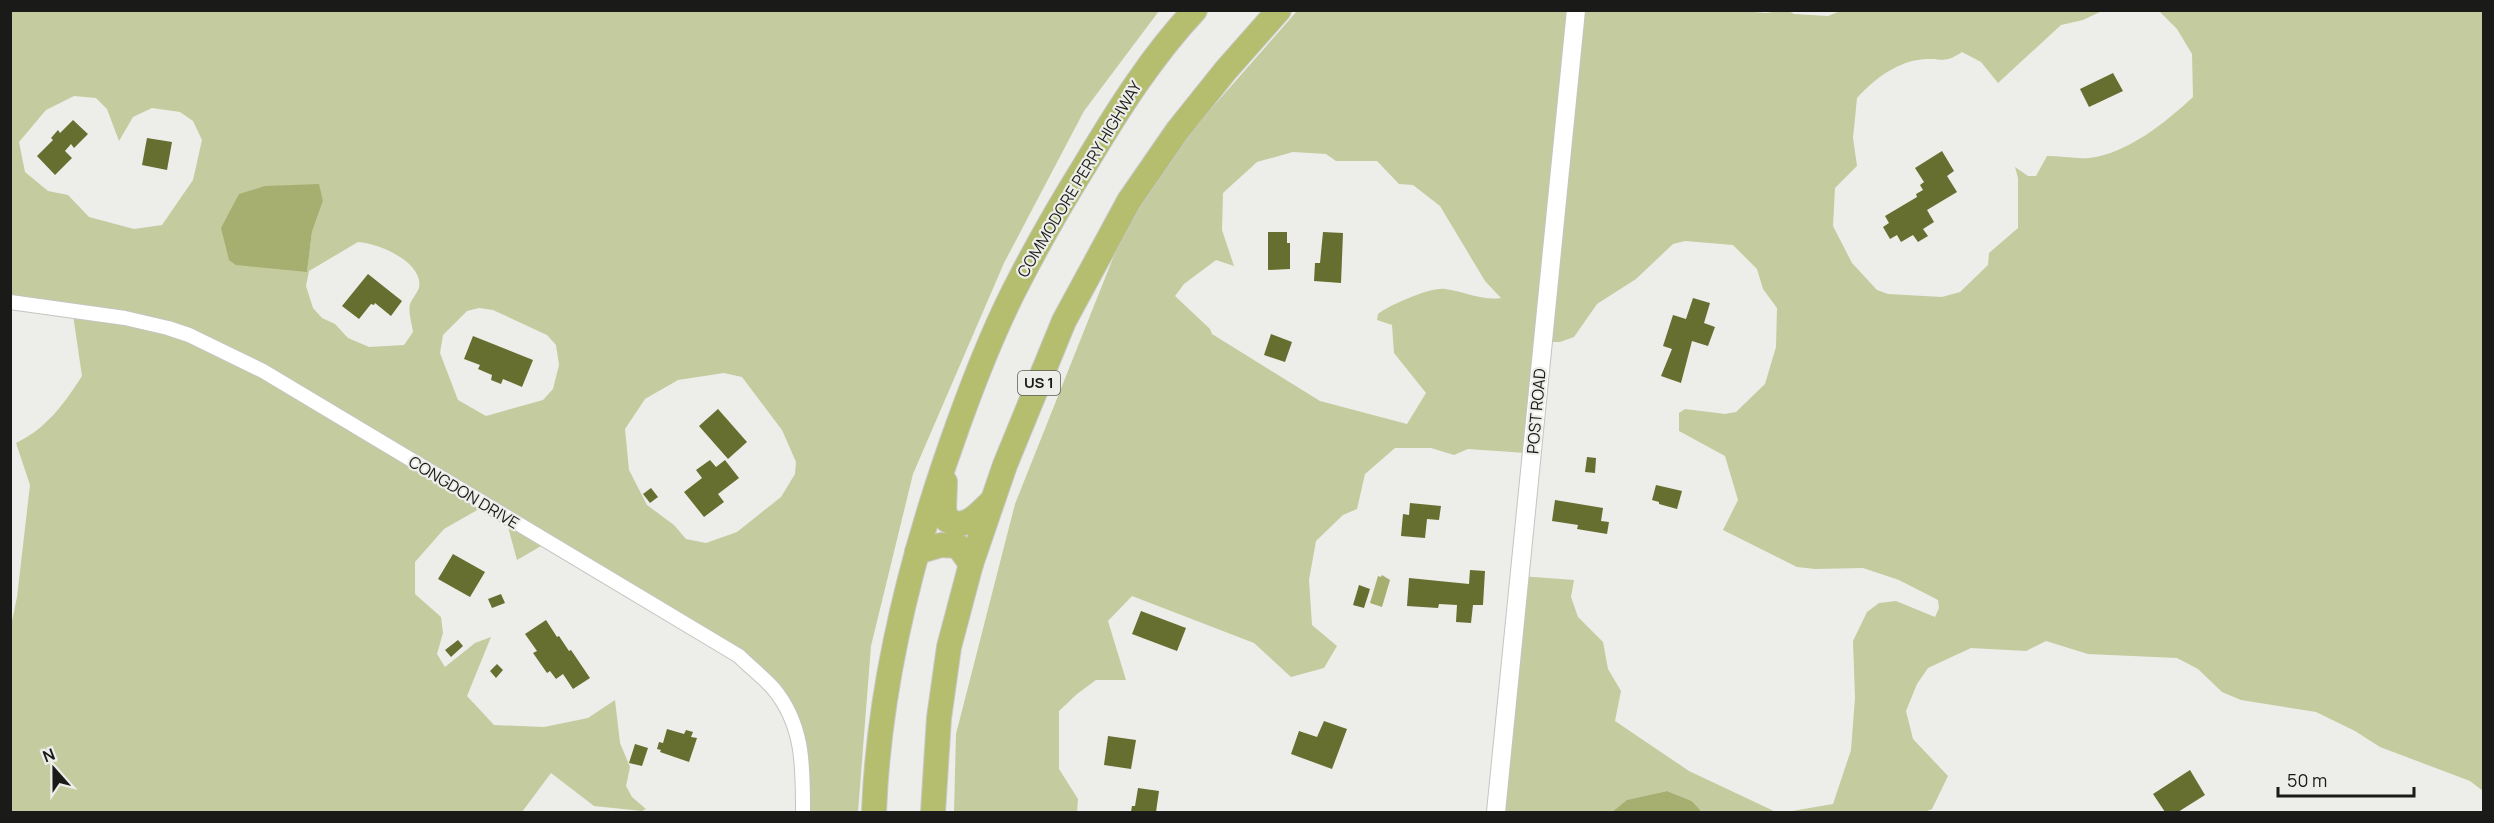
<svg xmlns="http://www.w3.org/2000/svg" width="2494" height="823" font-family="Manrope,sans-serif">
  <rect width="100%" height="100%" fill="#edeee9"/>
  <g fill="#c4cb9f" fill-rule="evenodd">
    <path d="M1730 10 1766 13 1787 10 1794 14 1828 16 1843 10 2102 11 2083 20 2061 25 1998 83 1981 62 1962 52C1944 64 1944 58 1926 59 1899 60 1874 79 1857 98L1853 138 1857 166 1835 188 1833 226 1852 263 1877 290 1888 294 1942 297 1960 292 1988 265 1989 253 2018 228V178L2015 167 2028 176H2036L2047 156C2060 156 2076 159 2089 158 2127 154 2166 122 2193 97L2192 54 2177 29 2159 11H2483V791L2470 781 2380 747 2355 731 2316 712 2241 700 2222 692 2198 669 2177 658 2088 654 2046 641 2026 651 1971 648 1928 668 1917 684 1906 711 1913 739 1948 776 1932 809 1925 812H1786L1833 804 1851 750 1855 698 1853 641 1867 612 1879 603 1896 601 1935 617 1939 608 1938 600 1899 580 1863 568 1815 569 1797 567 1723 530 1738 500 1725 456 1679 431V413L1685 409 1725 414 1736 412 1765 384 1776 347 1777 308 1763 289 1757 269 1733 245 1685 241 1673 244 1636 279 1597 304 1574 337 1560 342H1543L1527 453 1468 449 1454 455 1431 448H1395L1365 474 1357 509 1343 515 1316 541 1309 580 1312 625 1337 646 1324 668 1291 677 1254 643 1132 596 1108 621 1126 680H1096L1077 694 1059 711V769L1078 799 1077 812H954L956 734 1015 504 1123 233 1189 134 1297 11ZM1293 152 1326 154 1336 161H1377L1399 184 1413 185 1440 206 1485 281 1501 298C1482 301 1463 291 1445 289 1430 287 1390 305 1378 314L1377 320 1392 325 1394 353 1426 393 1407 424 1320 401 1212 334 1210 329 1175 296 1184 284 1216 260 1234 266 1222 230 1223 193 1257 162Z"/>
    <path d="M11 11H1159L1084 111 1004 263 913 474 871 646 858 812H803L802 750 771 683 548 542 517 560 505 516 486 505 444 529 415 562V594L441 617 443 633 437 654 445 667 475 643 491 637 467 696 494 725 544 727 588 718 615 700 620 743 630 767 626 786 632 797 646 809 642 811 594 806 551 773 522 812H11V626L17 597 30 485 16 443C47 428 64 404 82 376L72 308 11 299ZM74 96 96 98 107 109 119 141 133 117 152 108 180 112 193 121 202 140 193 180 162 225 134 229 89 217 68 195 48 191 25 172 19 142 46 110ZM265 186 323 201 312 232 307 271ZM358 242C378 243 424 262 419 288 417 293 412 299 410 304 408 312 412 324 413 332L404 345 369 347 348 338 335 324 322 318 313 308 306 286 309 271ZM479 308 493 310 547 335 556 345 559 365 553 389 543 400 486 416 458 400 440 353 443 335 467 311ZM724 373 742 377 782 430 796 462 795 474 781 497 737 532 706 543 686 539 674 525 647 505 629 470 625 429 645 399 678 380Z"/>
    <polygon points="1519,576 1574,580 1571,597 1578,617 1603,642 1608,669 1621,691 1615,721 1689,771 1776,812 1702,812 1692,801 1667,791 1628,800 1612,812 1495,812"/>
  </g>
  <g fill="#a6af70">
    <polygon points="319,184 323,201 312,232 307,272 236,265 229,260 221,228 239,194 265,186"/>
    <polygon points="1382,575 1390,580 1382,607 1370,603 1378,576 1381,577"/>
    <polygon points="1667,791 1692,801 1702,812 1612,812 1627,800"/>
  </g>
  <g fill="#666e30">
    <polygon points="2113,73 2123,91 2089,107 2080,89"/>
    <polygon points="73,120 88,134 74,148 71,144 65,151 72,158 55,175 37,156 53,140 51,138 58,130 60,133"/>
    <polygon points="147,138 172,142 167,170 142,165"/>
    <polygon points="1942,151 1954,171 1947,176 1957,192 1927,210 1934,222 1923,229 1928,236 1918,242 1913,235 1901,242 1897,235 1890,239 1883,227 1889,223 1885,216 1917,197 1916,194 1923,190 1920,185 1924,182 1915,168"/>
    <polygon points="1268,232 1287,232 1287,243 1290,243 1290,269 1268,270"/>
    <polygon points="1323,232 1343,233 1341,283 1314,281 1315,263 1320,263"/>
    <polygon points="368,274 402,301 391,316 375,303 374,305 371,304 359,319 342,306"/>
    <polygon points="1693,298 1710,303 1704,323 1715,327 1708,346 1692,341 1681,383 1661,376 1672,349 1663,346 1673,315 1686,319"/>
    <polygon points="1271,334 1292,342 1285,362 1264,355"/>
    <polygon points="473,336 533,360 522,387 503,379 501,384 491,380 492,375 478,369 480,365 464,359"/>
    <polygon points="718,409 747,442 728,459 699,426"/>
    <polygon points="1587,457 1596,458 1595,473 1585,472"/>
    <polygon points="710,460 716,467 725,460 739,478 718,494 724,502 704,517 684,492 702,478 696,470"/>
    <polygon points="1656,485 1682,491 1677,509 1659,504 1659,502 1652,500"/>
    <polygon points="651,488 658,497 650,503 643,494"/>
    <polygon points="1555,500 1603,508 1601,521 1609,522 1607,534 1577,529 1578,525 1552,521"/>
    <polygon points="1410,503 1441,506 1439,520 1427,519 1425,538 1401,536 1403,514 1409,515"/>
    <polygon points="453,554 485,572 470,597 438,579"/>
    <polygon points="1470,570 1485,571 1483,605 1473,605 1471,623 1456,622 1457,605 1439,604 1438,608 1407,606 1409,578 1469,584"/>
    <polygon points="1359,585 1370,589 1364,608 1353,605"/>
    <polygon points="501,594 505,603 492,608 488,599"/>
    <polygon points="1141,611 1186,628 1177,651 1132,634"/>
    <polygon points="546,620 557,637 559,636 569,651 571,650 590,678 573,689 563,674 556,679 550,671 547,673 533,653 537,651 525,634"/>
    <polygon points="458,640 463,646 451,657 445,650"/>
    <polygon points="497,664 503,670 496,678 490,671"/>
    <polygon points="1324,721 1347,729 1332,769 1291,754 1299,731 1317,737"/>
    <polygon points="667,729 684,734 686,730 693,732 691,737 697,738 689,762 660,752 661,750 657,749 659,742 663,743"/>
    <polygon points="1108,736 1136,740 1131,769 1104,765"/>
    <polygon points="635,744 648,748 642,766 629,763"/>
    <polygon points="2190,770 2205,795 2178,812 2165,812 2153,794"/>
    <polygon points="1138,788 1159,791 1156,812 1131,812 1132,806 1135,806"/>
  </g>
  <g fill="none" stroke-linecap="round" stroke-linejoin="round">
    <g stroke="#c4c5c0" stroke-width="16">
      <path id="minor" d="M10 302 125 318 168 328 189 335 263 371 739 656C750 667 763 677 773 688 804 725 803 767 803 812"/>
    </g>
    <g stroke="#c4c5c0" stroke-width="20">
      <polyline id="tertiary" points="1496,812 1576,10"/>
    </g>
    <g stroke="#c8c8c8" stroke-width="26">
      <g id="trunk">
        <path d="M945 482 944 509 947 520C966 531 978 514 991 502"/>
        <polyline points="917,552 941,545 958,546 971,564"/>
        <path d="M874 812C879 680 913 549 958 425 976 375 995 326 1020 279 1040 240 1062 202 1085 165 1118 110 1151 57 1195 10"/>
        <polyline points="933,812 939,718 949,647 971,564 1005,465 1064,321 1129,201 1178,130 1226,70 1279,10"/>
      </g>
    </g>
    <use href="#minor" stroke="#fff" stroke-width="14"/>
    <use href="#tertiary" stroke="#fff" stroke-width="18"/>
    <use href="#trunk" stroke="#b4be6e" stroke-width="24"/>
  </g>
  <g text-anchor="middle" stroke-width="4.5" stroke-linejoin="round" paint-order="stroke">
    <rect fill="#edeee9" stroke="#595a57" stroke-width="1.5" x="1018" y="371" width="42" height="24" rx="4.5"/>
    <g font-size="15" font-weight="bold" fill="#1a1a18">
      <text x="1039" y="388">US 1</text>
    </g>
    <g font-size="16" fill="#1a1a18" stroke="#edeee9">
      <text transform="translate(1079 179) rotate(-59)" y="6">COMMODORE PERRY HIGHWAY</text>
      <text transform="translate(1536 411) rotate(-85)" y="6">POST ROAD</text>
      <text transform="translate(464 492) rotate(31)" y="6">CONGDON DRIVE</text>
    </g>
  </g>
  <rect width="2494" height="823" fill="none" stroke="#1a1a18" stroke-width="24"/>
  <g transform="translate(54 769) rotate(339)" stroke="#edeee9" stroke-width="4.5" paint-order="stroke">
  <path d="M0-4.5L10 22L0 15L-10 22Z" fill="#1a1a18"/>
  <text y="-9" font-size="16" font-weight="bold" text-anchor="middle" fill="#1a1a18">N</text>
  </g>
  <path d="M2278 787v9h136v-9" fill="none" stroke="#1a1a18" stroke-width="3"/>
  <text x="2287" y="787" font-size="18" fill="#1a1a18" stroke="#edeee9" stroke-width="4.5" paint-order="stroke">50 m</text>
</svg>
